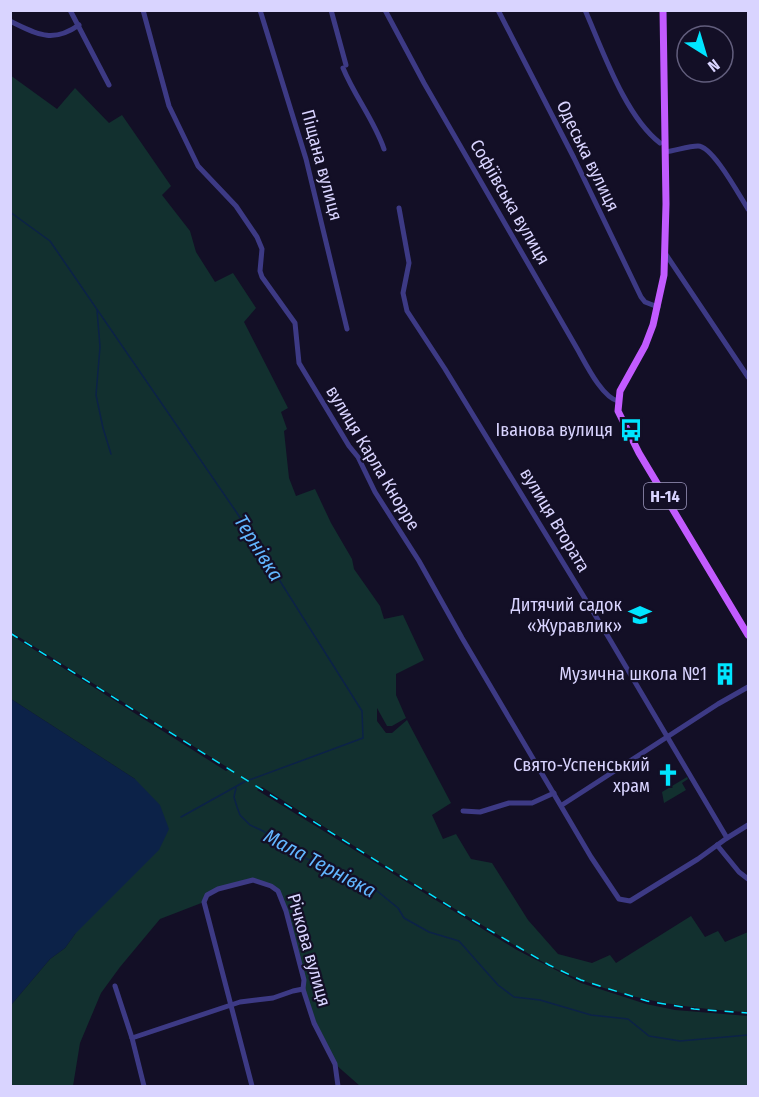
<svg xmlns="http://www.w3.org/2000/svg" width="759" height="1097" font-family="'Fira Sans Condensed',sans-serif">
  <rect width="100%" height="100%" fill="#130f26"/>
  <g fill="#12302f">
    <path d="M10 75 57 109 75 88 109 123 122 115 171 186 162 195 190 231 196 252 215 282 233 273 256 308 244 322 288 408 281 412 287 429 284 431 289 478 296 496 315 489 331 523 352 559 354 569 380 606 384 619 403 615 424 660 396 674V695L406 718 392 726H387L377 708V721L386 733H392L407 720 451 803 432 815 443 839 456 834 471 859 492 863 528 920 558 954 592 963 610 955 616 963 691 916 705 937 718 931 725 942 748 932V1012C692 1009 637 1001 584 981 546 967 512 943 477 922 404 879 333 832 262 787L257 790 517 950 581 983 646 1004 675 1010 748 1016V1086H360L335 1064 315 1022 305 990 284 899 262 881 217 888 204 902 160 919 120 967 101 993 80 1043 73 1086H11V1005L50 959 65 948 75 934 135 779 11 699V635L226 771 230 769 11 632Z"/>
    <polygon points="687,777 688,779 682,783 686,790 664,803 662,792"/>
  </g>
  <polygon fill="#0c2248" points="11,699 135,779 160,805 169,829 159,850 75,934 65,948 50,959 11,1005"/>
  <g fill="none" stroke-linecap="round" stroke-linejoin="round">
    <g stroke="#0c2248" stroke-width="1.5">
      <polyline points="10,212 50,241 237,513 362,711 363,738 244,782 181,817"/>
      <polyline points="97,310 100,347 96,395 103,428 111,454"/>
      <polyline points="236,788 234,797 237,807 240,815 250,825 263,831 298,855 371,886 398,908 404,918 429,932 459,941 498,985 514,997 540,1000 591,1015 628,1019 649,1036 680,1041 748,1035"/>
    </g>
    <g stroke="#3d3a85" stroke-width="5">
      <polyline points="70,10 109,85"/>
      <polyline points="143,10 169,106 198,166 236,206 257,237 262,249 260,271 262,277 295,323 299,363 349,446 358,457 375,492 419,561 462,638 591,857 619,899 630,901 698,859 727,838 748,825"/>
      <polyline points="260,10 306,159 347,329"/>
      <polyline points="331,10 346,65"/>
      <path d="M385 10 424 83 575 345C584 360 601 397 618 401"/>
      <polyline points="498,10 574,158 641,297 645,302 658,307"/>
      <path d="M585 10C603 51 625 116 660 143"/>
      <path d="M10 21C37 34 52 44 79 25"/>
      <path d="M343 68C355 97 374 120 384 149"/>
      <path d="M665 152C675 151 688 146 698 146 713 146 740 197 748 209"/>
      <polyline points="399,208 409,263 403,293 407,311 445,369 606,633 727,838"/>
      <polyline points="665,253 748,377"/>
      <polyline points="562,805 718,704 748,687"/>
      <polyline points="463,811 480,812 509,803 532,803 554,793"/>
      <polyline points="717,845 739,872 748,879"/>
      <polyline points="115,986 132,1038 144,1086"/>
      <polyline points="132,1038 240,1002 273,998 293,991 303,989"/>
      <polyline points="252,1086 204,902 207,895 218,889 253,880 271,886 278,891 286,911 304,980 303,989 314,1023 335,1064 338,1086"/>
    </g>
    <polyline stroke="#c25bff" stroke-width="7" points="663,10 666,204 664,275 653,325 645,346 620,391 618,411 639,453 748,635"/>
    <polyline stroke="#00e5ff" stroke-width="1.5" stroke-dasharray="9 8" stroke-linecap="butt" points="10,633 462,914 549,965 581,980 647,1001 694,1009 748,1013"/>
  </g>
  <defs>
    <g id="bus-bare" transform="scale(1.8)"><path d="M-5-6H5V4H4V6H2V4H-2V6H-4V4H-5ZM-3.5-4V0h7V-4ZM-3.5 1.2v1.5H-2V1.2ZM2 1.2v1.5H3.5V1.2Z" fill="#00e5ff" stroke="#130f26" stroke-width="2.5" paint-order="stroke"/></g>
    <g id="school-bare" transform="scale(1.8)"><path d="M0-5L7-2L0 1L-7-2ZM-4 1L0 2.5L4 1V4Q0 6-4 4Z" fill="#00e5ff" stroke="#130f26" stroke-width="2.5" paint-order="stroke"/></g>
    <g id="building-bare" transform="scale(1.8)"><path d="M-4-6H4V6H1V3H-1V6H-4ZM-2.5-4.3h1.7v1.8h-1.7ZM.8-4.3h1.7v1.8H.8ZM-2.5-1h1.7V.8h-1.7ZM.8-1h1.7V.8H.8Z" fill="#00e5ff" stroke="#130f26" stroke-width="2.5" paint-order="stroke"/></g>
    <g id="church-bare" transform="scale(1.8)"><path d="M-1.2-6h2.4v3.5h3.3v2.4h-3.3V6h-2.4V-.1h-3.3v-2.4h3.3Z" fill="#00e5ff" stroke="#130f26" stroke-width="2.5" paint-order="stroke"/></g>
  </defs>
  <g fill-rule="evenodd">
    <use href="#bus-bare" x="631" y="430"/>
    <use href="#school-bare" x="640" y="615"/>
    <use href="#building-bare" x="725" y="674"/>
    <use href="#church-bare" x="668" y="775"/>
  </g>
  <g text-anchor="middle" stroke-width="4.5" stroke-linejoin="round" paint-order="stroke">
    <rect fill="#130f26" stroke="#9e99be" stroke-width="1.5" x="644" y="483" width="42" height="26" rx="4.5"/>
    <g font-size="16" font-weight="bold" fill="#d9d4ff">
      <text x="665" y="502">Н-14</text>
    </g>
    <g font-size="18" fill="#d9d4ff" stroke="#130f26">
      <text transform="translate(588 156) rotate(64)" y="6">Одеська вулиця</text>
      <text transform="translate(322 165) rotate(75)" y="6">Піщана вулиця</text>
      <text transform="translate(510 202) rotate(60)" y="6">Софіївська вулиця</text>
      <text transform="translate(373 458) rotate(59)" y="6">вулиця Карла Кнорре</text>
      <text transform="translate(555 520) rotate(59)" y="6">вулиця Втората</text>
      <text transform="translate(309 950) rotate(74)" y="6">Річкова вулиця</text>
    </g>
    <g font-size="18" fill="#d9d4ff" stroke="#130f26" text-anchor="end">
      <text x="613" y="436">Іванова вулиця</text>
      <text x="622" y="611">Дитячий садок<tspan x="622" dy="21">«Журавлик»</tspan></text>
      <text x="707" y="680">Музична школа №1</text>
      <text x="650" y="771">Свято-Успенський<tspan x="650" dy="21">храм</tspan></text>
    </g>
    <g font-size="20" font-style="italic" fill="#62b6ff" stroke="#130f26">
      <text transform="translate(259 548) rotate(58)" y="7">Тернівка</text>
      <text transform="translate(320 863) rotate(28)" y="7">Мала Тернівка</text>
    </g>
  </g>
  <rect width="759" height="1097" fill="none" stroke="#d9d4ff" stroke-width="24"/>
  <g transform="translate(705 54) rotate(143)"><circle r="28" fill="#130f26" stroke="#625e7d" stroke-width="1.5"/>
  <path d="M0-4.5L10 22L0 15L-10 22Z" fill="#00e5ff"/>
  <text y="-9" font-size="16" font-weight="bold" text-anchor="middle" fill="#d9d4ff">N</text>
  </g>
</svg>
